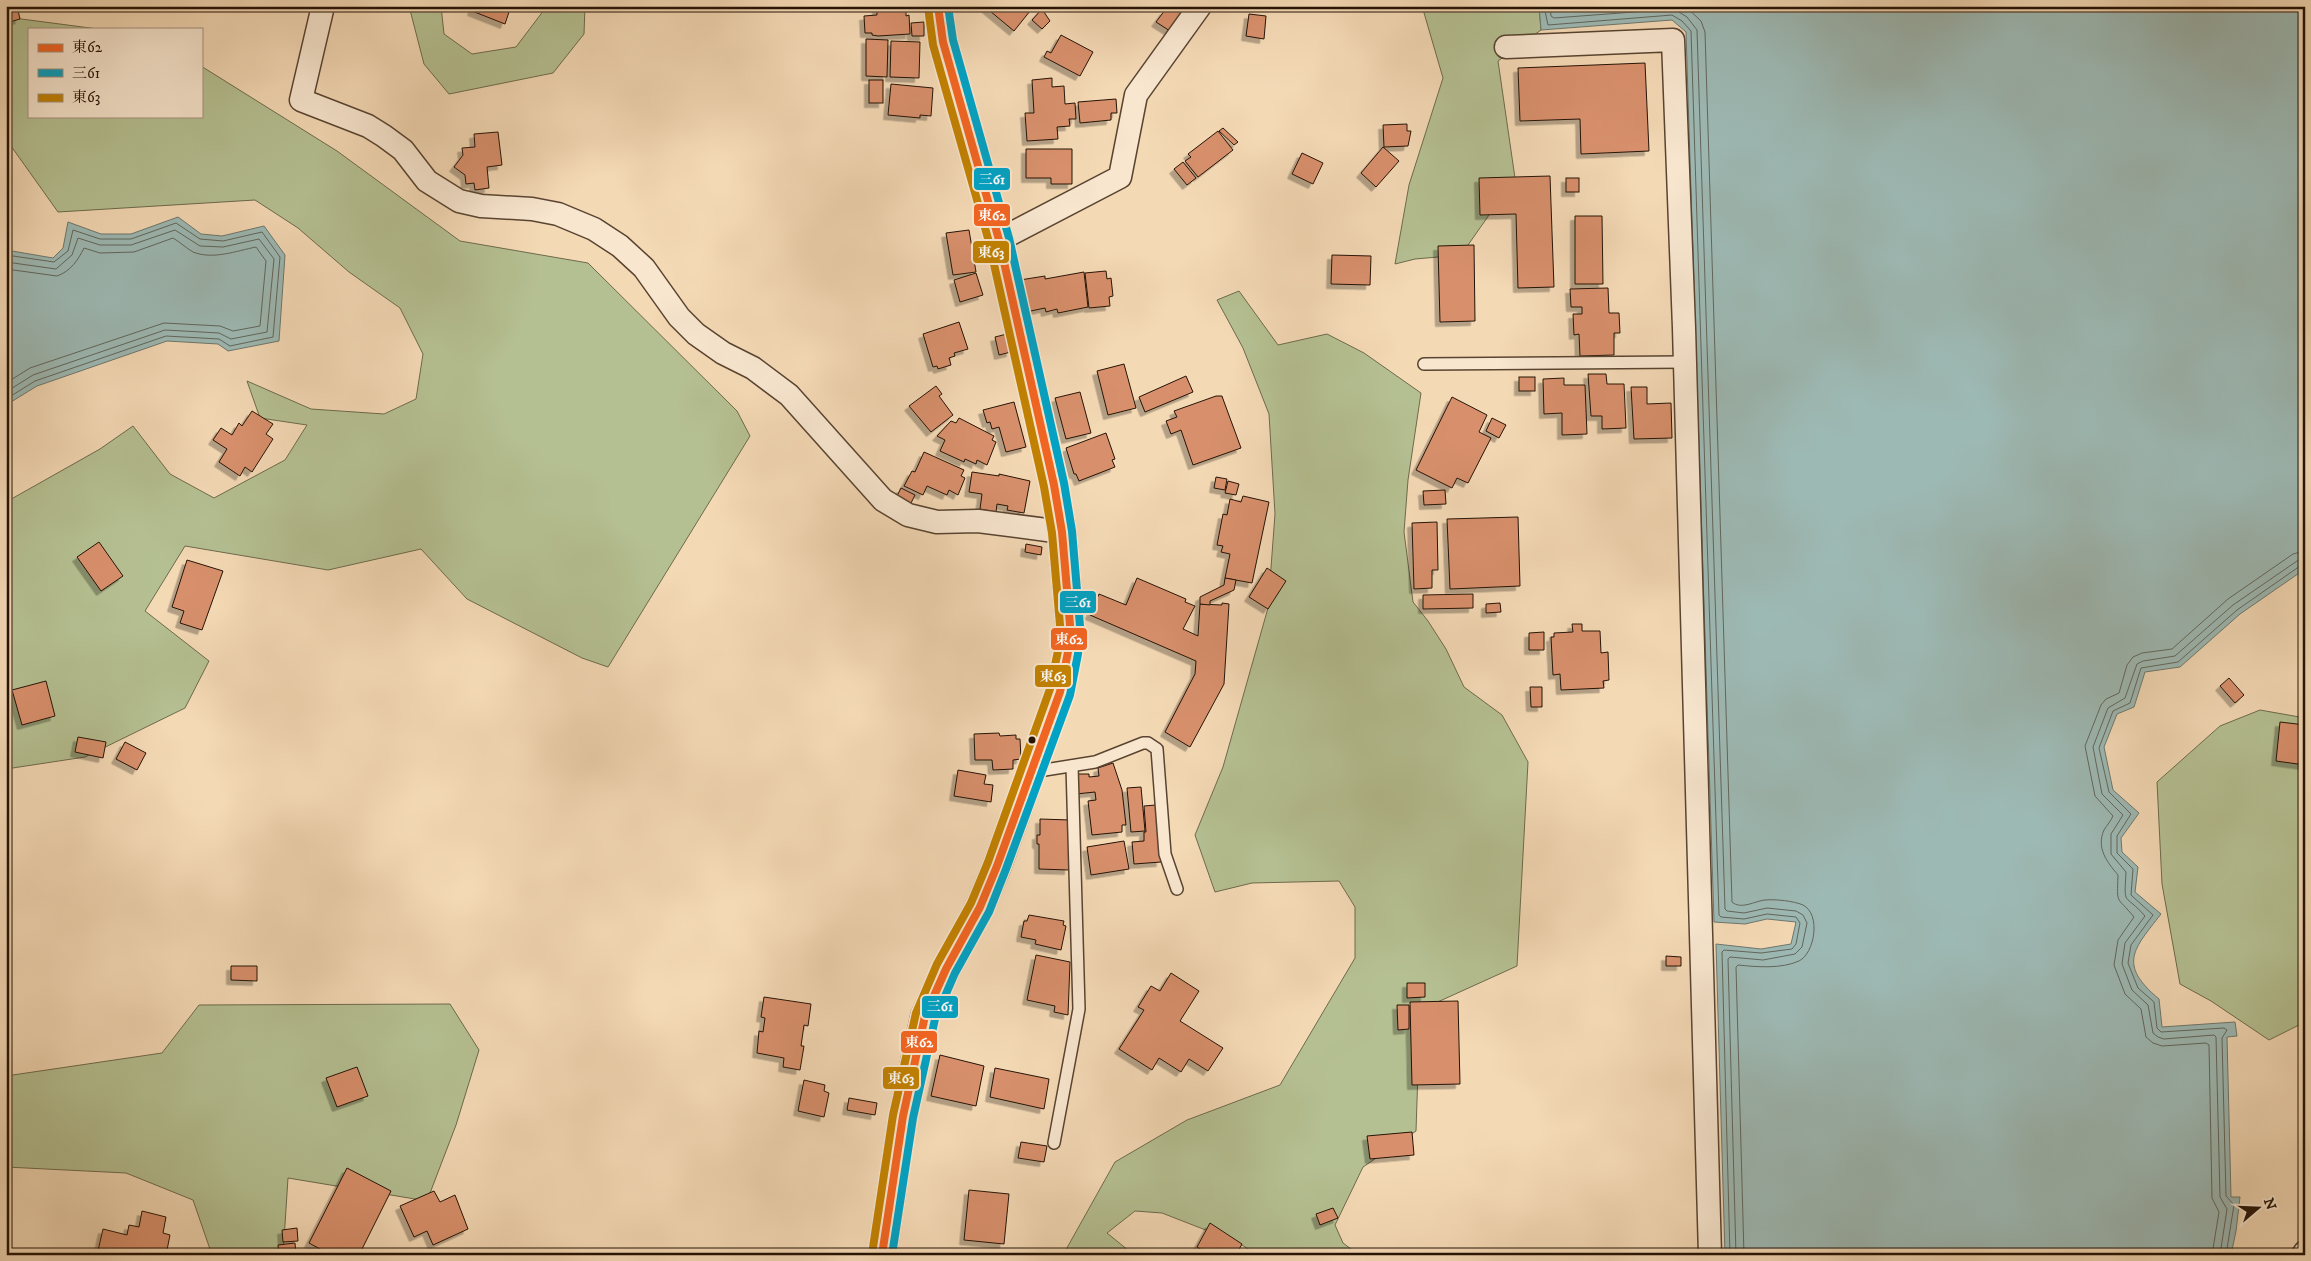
<svg xmlns="http://www.w3.org/2000/svg" width="2311" height="1261" font-family="'IM FELL DW Pica','Noto Serif JP',serif">
  <defs>
    <filter id="shadow"><feDropShadow dx="-4.5" dy="4.5" stdDeviation="0" flood-color="#0004"/></filter>
  </defs>
  <rect width="100%" height="100%" fill="#f4d9b5"/>
  <filter id="stains"><feTurbulence type="fractalNoise" baseFrequency=".004" numOctaves="4"/><feColorMatrix values="0 0 0 0 .2 0 0 0 0 .09 0 0 0 0 .02 0 0 0 .5 -.17"/></filter>
  <radialGradient id="worn" r=".72"><stop offset=".6" stop-color="#630" stop-opacity="0"/><stop offset="1" stop-color="#630" stop-opacity=".3"/></radialGradient>
  <g fill="#b5c092" stroke="#6d6a4c">
    <polygon points="409,6 441,6 444,34 472,54 516,47 547,6 585,6 584,34 553,73 449,94 424,64"/>
    <polygon points="1422,6 1539,6 1541,30 1498,61 1515,178 1461,255 1415,259 1395,264 1409,185 1443,78"/>
    <polygon points="6,17 98,29 29,29 29,116 201,116 201,66 337,151 460,241 588,263 737,411 750,436 608,667 582,658 467,599 421,549 328,570 185,546 145,611 209,661 185,708 85,757 6,769 6,502 100,449 133,426 170,474 214,498 285,460 307,425 260,418 247,381 311,409 384,414 416,399 423,354 400,308 349,272 298,228 255,200 58,212 6,139"/>
    <polygon points="1239,291 1278,345 1327,334 1364,353 1421,393 1408,480 1404,532 1413,602 1428,621 1446,649 1464,687 1502,715 1528,762 1517,966 1420,1010 1416,1131 1363,1167 1335,1225 1343,1243 1359,1255 1257,1255 1239,1243 1162,1213 1135,1211 1107,1233 1134,1255 1063,1255 1115,1162 1187,1120 1280,1085 1355,958 1355,907 1339,881 1252,883 1215,892 1195,835 1223,767 1268,608 1275,514 1269,414 1243,348 1217,300"/>
    <polygon points="2260,710 2305,718 2305,1022 2269,1040 2211,1001 2180,984 2162,884 2157,782 2220,726"/>
    <polygon points="450,1004 479,1050 456,1125 427,1201 288,1178 283,1255 212,1255 193,1200 126,1173 6,1167 6,1076 162,1053 199,1005"/>
  </g>
  <g fill="#9db9b4" stroke="#6d776e">
    <path d="M1539 6H2305V569L2240 614 2180 667 2145 672 2134 707 2117 714 2104 747 2113 790 2139 813 2121 838 2122 852 2138 867 2135 892 2161 914C2134 949 2117 964 2159 999L2162 1027 2235 1022 2237 1036 2227 1037 2231 1197H2240L2236 1231 2231 1255H1725L1716 944 1761 949 1791 944 1796 922 1767 919 1745 924 1714 922 1686 32 1672 20 1541 30Z"/>
    <polygon points="178,217 201,234 222,236 264,226 285,255 279,341 228,351 218,344 167,341 37,386 6,405 6,250 53,258 63,248 68,222 101,234 131,234"/>
  </g>
  <g fill="none" stroke-linecap="round" stroke-linejoin="round">
    <g stroke="#61665c" stroke-width="1">
      <polyline points="1544,6 1548,25 1672,15 1682,21 1691,31 1719,915 1721,917 1744,919 1767,914 1796,917 1800,923 1796,944 1792,949 1761,953 1724,950 1722,952 1730,1255"/>
      <polyline points="1550,6 1551,16 1554,18 1674,9 1687,17 1697,30 1725,909 1727,911 1744,913 1767,908 1796,911 1803,915 1807,923 1802,947 1795,954 1763,960 1730,957 1728,959 1736,1255"/>
      <polyline points="1558,6 1560,10 1609,6"/>
      <path d="M1685 6 1701 21 1705 32 1732 902C1741 910 1755 901 1765 900 1775 899 1794 901 1803 905 1821 914 1815 953 1799 961 1781 969 1757 967 1738 965L1736 967 1744 1255"/>
      <polyline points="6,255 54,262 68,251 73,230 100,239 131,239 176,223 200,239 223,241 262,232 280,257 273,337 230,346 219,339 166,336 35,381 6,399"/>
      <polyline points="6,262 56,269 72,255 78,238 100,245 131,245 175,230 200,246 223,247 259,239 274,259 267,332 231,339 219,333 165,330 33,375 6,392"/>
      <path d="M6 269 57 276C71 271 78 260 84 248L100 253 134 252 173 238C180 242 186 248 193 252 213 260 236 251 256 247L266 261 260 326 233 331 220 326 164 323 30 368 6 383"/>
      <path d="M2212 1255 2219 1212 2212 1198 2209 1045 2206 1043 2162 1046 2153 1043 2146 1037 2141 1009 2125 994 2114 965 2118 940 2134 917C2116 895 2117 906 2118 875 2107 862 2096 848 2104 830 2107 825 2111 821 2113 816L2095 796 2085 746 2101 705 2106 699 2119 693 2127 665 2133 657 2142 653 2172 649 2228 599 2293 554 2305 551"/>
      <path d="M2220 1255 2227 1209 2220 1197 2216 1037 2214 1035 2164 1039 2158 1037 2153 1033 2148 1005 2132 990 2122 964 2125 943 2145 916C2124 892 2124 908 2126 872L2111 854V834L2123 815 2102 794 2093 747 2108 708 2125 698 2137 664 2143 661 2175 656 2233 605 2297 561 2305 559"/>
      <polyline points="2226,1255 2234,1205 2226,1196 2222,1038 2227,1030 2224,1028 2161,1032 2157,1028 2154,1002 2138,988 2128,963 2131,945 2153,915 2131,895 2133,869 2117,853 2117,836 2131,814 2109,792 2099,748 2113,711 2130,703 2141,668 2178,662 2237,610 2300,566 2305,565"/>
    </g>
  </g>
  <g fill="#d8906c" stroke="#251305" filter="url(#shadow)">
    <polygon points="17,6 20,19 6,23 6,9"/>
    <polygon points="474,6 511,6 505,24 472,11"/>
    <polygon points="877,6 906,6 906,16 909,15 910,34 878,36 872,35 872,33 865,33 864,16 877,15"/>
    <polygon points="984,6 1034,6 1014,31"/>
    <polygon points="1172,6 1184,13 1170,31 1156,22 1165,10 1167,12"/>
    <polygon points="1042,9 1050,21 1042,29 1032,20"/>
    <polygon points="1249,14 1266,16 1264,39 1246,36"/>
    <polygon points="924,22 924,36 912,36 911,23"/>
    <polygon points="1061,35 1093,52 1080,76 1044,57 1047,51 1051,53"/>
    <polygon points="866,39 888,40 887,77 866,76"/>
    <polygon points="891,41 920,42 919,78 890,77"/>
    <polygon points="1645,63 1649,151 1581,154 1580,119 1520,121 1518,68"/>
    <polygon points="1052,78 1052,87 1064,86 1065,104 1075,103 1076,119 1069,119 1070,126 1057,127 1058,139 1027,141 1025,113 1034,113 1032,80"/>
    <rect x="869" y="80" width="14" height="23"/>
    <polygon points="891,84 933,88 931,116 920,115 920,118 888,115"/>
    <polygon points="1116,99 1117,113 1111,113 1111,120 1080,123 1078,102"/>
    <polygon points="1407,124 1407,131 1411,131 1408,146 1384,147 1383,125"/>
    <polygon points="1223,128 1238,142 1234,145 1219,131"/>
    <polygon points="1218,131 1233,150 1198,177 1185,161 1191,157 1188,154"/>
    <polygon points="498,132 502,165 487,167 489,188 475,190 474,183 466,184 465,175 454,167 463,155 462,148 475,147 474,134"/>
    <polygon points="1383,147 1399,161 1376,187 1361,173"/>
    <polygon points="1026,149 1072,149 1072,184 1051,184 1051,178 1026,178"/>
    <polygon points="1302,153 1323,163 1313,184 1292,174"/>
    <polygon points="1183,162 1196,178 1187,185 1174,169"/>
    <polygon points="1550,176 1554,287 1518,288 1516,214 1480,215 1479,178"/>
    <rect x="1566" y="178" width="13" height="14"/>
    <polygon points="1575,216 1602,216 1603,284 1575,284"/>
    <polygon points="969,230 976,272 953,275 946,233"/>
    <polygon points="1474,245 1475,321 1440,322 1438,246"/>
    <polygon points="1332,255 1371,256 1370,285 1331,284"/>
    <polygon points="1106,271 1107,279 1111,278 1113,296 1109,297 1110,306 1089,308 1085,273"/>
    <polygon points="1084,272 1088,307 1058,313 1057,309 1046,312 1045,308 1026,312 1020,280 1045,276 1045,279"/>
    <polygon points="976,273 983,295 960,302 954,280"/>
    <polygon points="1608,288 1609,313 1619,313 1620,333 1614,333 1614,355 1580,356 1579,334 1574,335 1573,314 1582,314 1582,307 1571,307 1570,289"/>
    <polygon points="959,322 968,349 954,353 955,356 949,358 951,365 938,369 937,366 933,367 923,334"/>
    <polygon points="1007,334 1011,352 999,355 995,337"/>
    <polygon points="1124,364 1136,408 1108,415 1097,371"/>
    <polygon points="1588,374 1606,374 1607,384 1624,384 1626,428 1602,429 1602,416 1591,416"/>
    <polygon points="1186,376 1193,392 1145,412 1139,397"/>
    <rect x="1519" y="377" width="16" height="14"/>
    <polygon points="1564,378 1564,385 1585,385 1587,434 1562,435 1562,413 1544,414 1543,379"/>
    <polygon points="936,386 942,394 939,396 953,415 931,432 909,406"/>
    <polygon points="1631,387 1647,387 1647,404 1671,403 1672,438 1634,439"/>
    <polygon points="1080,392 1091,433 1066,439 1055,398"/>
    <polygon points="1216,396 1222,396 1223,399 1241,448 1193,465 1181,430 1171,434 1166,421 1177,417 1174,411"/>
    <polygon points="1452,397 1487,415 1479,432 1491,438 1468,483 1457,478 1452,488 1416,470"/>
    <polygon points="1014,402 1026,447 1006,452 999,427 992,429 990,422 987,423 983,410"/>
    <polygon points="252,411 273,424 266,434 273,439 252,472 245,467 240,476 219,462 227,449 213,440 221,428 232,435 239,423 242,426"/>
    <polygon points="959,418 994,436 992,440 996,442 987,465 977,460 976,464 965,459 964,462 940,451 945,440 937,436 951,421 956,423"/>
    <polygon points="1492,418 1506,425 1499,438 1486,431"/>
    <polygon points="1106,433 1115,459 1112,460 1115,467 1079,481 1076,474 1074,474 1066,448"/>
    <polygon points="924,452 964,470 961,476 965,478 958,495 949,490 947,495 927,486 923,495 904,486 912,471 915,472"/>
    <polygon points="972,472 999,476 999,474 1030,481 1024,513 1007,510 1008,506 997,504 996,512 980,509 982,494 969,492"/>
    <polygon points="1216,477 1227,479 1225,490 1214,488"/>
    <polygon points="1228,481 1239,484 1236,495 1225,493"/>
    <polygon points="901,488 915,495 909,507 895,500"/>
    <polygon points="1445,490 1446,504 1424,505 1423,491"/>
    <polygon points="1243,496 1269,502 1252,583 1225,578 1230,554 1221,552 1223,546 1217,545 1223,514 1227,515 1230,499 1241,502"/>
    <polygon points="1518,517 1520,586 1450,589 1447,519"/>
    <polygon points="1437,522 1438,570 1432,570 1432,588 1414,589 1412,523"/>
    <polygon points="99,542 123,576 101,591 77,557"/>
    <polygon points="1026,544 1042,547 1041,555 1025,552"/>
    <polygon points="187,560 223,571 202,630 180,623 184,611 172,607"/>
    <polygon points="1267,568 1286,581 1268,609 1249,597"/>
    <polygon points="1137,578 1186,599 1185,602 1195,606 1183,629 1198,636 1200,604 1222,605 1222,603 1229,604 1224,684 1190,747 1165,732 1195,674 1196,661 1090,615 1099,594 1126,605"/>
    <polygon points="1225,578 1236,580 1234,590 1210,601 1210,605 1200,604 1200,597 1224,585"/>
    <polygon points="1473,594 1473,608 1423,609 1423,595"/>
    <polygon points="1500,603 1501,612 1486,613 1486,604"/>
    <polygon points="1572,624 1582,624 1582,631 1600,631 1601,653 1608,652 1609,680 1603,681 1604,688 1561,690 1560,674 1553,675 1551,637 1554,637 1554,633 1573,632"/>
    <polygon points="1544,632 1544,650 1529,650 1529,633"/>
    <polygon points="2229,678 2244,695 2235,703 2220,686"/>
    <polygon points="46,681 55,716 22,725 12,690"/>
    <polygon points="1530,687 1542,687 1542,707 1531,707"/>
    <polygon points="2280,722 2305,725 2305,765 2276,761"/>
    <polygon points="999,733 1000,736 1016,735 1016,739 1020,739 1021,759 1013,760 1013,769 993,770 992,760 975,760 974,734"/>
    <polygon points="78,737 106,742 103,758 75,752"/>
    <polygon points="125,742 146,753 137,770 116,759"/>
    <polygon points="1113,763 1122,790 1126,825 1122,825 1122,832 1092,835 1088,801 1096,800 1095,792 1076,794 1077,774 1089,774 1089,777 1099,776 1098,768"/>
    <polygon points="958,770 986,775 984,784 993,785 991,802 954,796"/>
    <polygon points="1141,787 1145,831 1131,832 1127,788"/>
    <polygon points="1156,805 1161,862 1134,864 1132,842 1144,841 1144,832 1146,832 1144,806"/>
    <polygon points="1040,819 1070,820 1069,870 1039,869 1039,844 1037,844 1037,835 1040,835"/>
    <polygon points="1124,841 1129,869 1091,875 1087,847"/>
    <polygon points="1029,915 1064,921 1063,925 1066,926 1061,950 1035,944 1036,940 1021,937 1024,921 1027,921"/>
    <polygon points="1036,955 1070,962 1068,1015 1054,1012 1055,1006 1027,1000"/>
    <polygon points="1666,956 1681,957 1681,966 1666,966"/>
    <polygon points="231,966 257,966 257,981 231,980"/>
    <polygon points="1171,973 1199,991 1180,1021 1223,1048 1208,1071 1189,1059 1181,1072 1159,1058 1152,1070 1119,1049 1144,1010 1138,1007 1151,986 1160,991"/>
    <polygon points="1407,983 1425,983 1425,997 1407,998"/>
    <polygon points="764,997 811,1004 808,1026 804,1025 801,1046 804,1046 800,1070 783,1067 784,1058 757,1053 759,1031 763,1032 765,1018 761,1017"/>
    <polygon points="1458,1001 1460,1084 1412,1085 1410,1002"/>
    <polygon points="1397,1005 1409,1005 1409,1029 1398,1030"/>
    <polygon points="940,1055 984,1066 976,1106 931,1096"/>
    <polygon points="357,1067 368,1096 337,1107 326,1078"/>
    <polygon points="995,1068 1049,1079 1044,1109 990,1097"/>
    <polygon points="804,1080 825,1085 824,1091 829,1093 824,1117 798,1111"/>
    <polygon points="849,1098 877,1103 875,1115 847,1110"/>
    <polygon points="1412,1132 1414,1155 1370,1159 1367,1136"/>
    <polygon points="1021,1142 1047,1146 1044,1162 1018,1158"/>
    <polygon points="347,1168 391,1191 359,1255 331,1255 309,1243"/>
    <polygon points="969,1190 1009,1194 1004,1244 964,1240"/>
    <polygon points="434,1191 440,1202 455,1195 468,1229 433,1245 427,1231 414,1237 400,1206"/>
    <polygon points="1333,1208 1338,1218 1320,1225 1316,1214"/>
    <polygon points="142,1211 166,1217 163,1233 170,1235 166,1255 97,1255 103,1229 127,1235 129,1225 139,1227"/>
    <polygon points="1210,1223 1242,1244 1236,1255 1210,1255 1197,1247"/>
    <polygon points="297,1228 298,1241 283,1242 282,1230"/>
    <polygon points="295,1243 296,1255 279,1255 278,1245"/>
  </g>
  <g fill="none" stroke-linecap="round" stroke-linejoin="round">
    <g stroke="#594431" stroke-width="14">
      <g id="service">
        <polyline points="1424,364 1685,362"/>
        <polyline points="1032,772 1095,762 1143,743 1148,743 1157,749 1165,854 1177,889"/>
        <polyline points="1054,1143 1079,1009 1072,766"/>
      </g>
    </g>
    <g stroke="#594431" stroke-width="25">
      <g id="minor">
        <polyline points="323,6 301,100 368,126 384,136 403,150 427,181 459,201 481,206 532,209 558,214 594,229 620,246 644,268 679,317 696,334 723,353 753,368 789,395 883,500 908,515 937,522 978,521 1062,532"/>
        <polyline points="1506,47 1673,40 1684,328 1710,1255"/>
        <polyline points="999,240 1120,177 1136,95 1200,6"/>
        <polyline points="2303,1255 2305,1252"/>
      </g>
    </g>
    <g stroke="#594431" stroke-width="30">
      <polyline id="tertiary" points="882,1255 903,1116 925,1016 946,969 980,907 997,866 1060,692 1068,652 1070,625 1062,532 1054,485 999,240 943,42 938,6"/>
    </g>
    <use href="#service" stroke="#f8e6cf" stroke-width="11"/>
    <use href="#minor" stroke="#f8e6cf" stroke-width="22"/>
    <use href="#tertiary" stroke="#f8e6cf" stroke-width="28"/>
    <g stroke="#f8e6cf" stroke-width="11">
      <polyline id="bus-1" points="882,1255 903,1116 925,1016 946,969 980,907 997,866 1060,692 1068,652 1070,625 1062,532 1054,485 999,240 943,42 938,6"/>
    </g>
    <g stroke="#f8e6cf" stroke-width="11">
      <polyline id="bus-2" points="892,1255 913,1118 935,1019 955,973 989,912 1006,869 1070,695 1078,654 1080,626 1072,531 1064,483 1009,238 953,40 948,6"/>
    </g>
    <g stroke="#f8e6cf" stroke-width="11">
      <polyline id="bus-3" points="872,1254 893,1115 916,1013 937,964 971,903 988,862 1050,689 1058,651 1060,625 1052,533 1044,487 989,242 933,45 928,7"/>
    </g>
    <use href="#bus-1" stroke="#f26522" stroke-width="8"/>
    <use href="#bus-2" stroke="#02a2c4" stroke-width="8"/>
    <use href="#bus-3" stroke="#c28101" stroke-width="8"/>
  </g>
  <circle fill="#251305" stroke="#f8e6cf" stroke-width="2" cx="1032" cy="740" r="4.5"/>
  <g stroke="#f8e6cf" stroke-width="2">
    <rect x="973" y="167" width="38" height="24" rx="5" fill="#02a2c4"/>
    <rect x="973" y="203" width="38" height="24" rx="5" fill="#f26522"/>
    <rect x="972" y="240" width="38" height="24" rx="5" fill="#c28101"/>
    <rect x="1059" y="590" width="38" height="24" rx="5" fill="#02a2c4"/>
    <rect x="1050" y="627" width="38" height="24" rx="5" fill="#f26522"/>
    <rect x="1034" y="664" width="38" height="24" rx="5" fill="#c28101"/>
    <rect x="921" y="995" width="38" height="24" rx="5" fill="#02a2c4"/>
    <rect x="900" y="1030" width="38" height="24" rx="5" fill="#f26522"/>
    <rect x="882" y="1066" width="38" height="24" rx="5" fill="#c28101"/>
  </g>
  <g font-size="14" text-anchor="middle" font-weight="bold" fill="#fff">
    <text x="992" y="184">三61</text>
    <text x="992" y="220">東62</text>
    <text x="991" y="257">東63</text>
    <text x="1078" y="607">三61</text>
    <text x="1069" y="644">東62</text>
    <text x="1053" y="681">東63</text>
    <text x="940" y="1011">三61</text>
    <text x="919" y="1047">東62</text>
    <text x="901" y="1083">東63</text>
  </g>
  <rect width="2311" height="1261" fill="none" stroke="#f4d9b5" stroke-width="25"/>
  <rect x="8" y="8" width="2296" height="1246" fill="none" stroke="#251305" stroke-width="2.5"/>
  <rect x="12" y="12" width="2286" height="1236" fill="none" stroke="#251305"/>
  <rect x="28" y="28" width="175" height="90" fill="#f8e6cf" stroke="#a4927e"/>
  <rect x="38" y="44" width="25" height="8" fill="#f26522" stroke="#a4927e"/>
  <text x="72" y="52" font-size="15" fill="#251305">東62</text>
  <rect x="38" y="69" width="25" height="8" fill="#02a2c4" stroke="#a4927e"/>
  <text x="72" y="78" font-size="15" fill="#251305">三61</text>
  <rect x="38" y="94" width="25" height="8" fill="#c28101" stroke="#a4927e"/>
  <text x="72" y="102" font-size="15" fill="#251305">東63</text>
  <g transform="translate(2258 1208) rotate(71)" stroke="#f8e6cf" stroke-width="4" paint-order="stroke">
  <path d="M0-4L9 19L0 12L-9 19Z" fill="#251305"/>
  <text y="-8" font-size="14" font-weight="bold" text-anchor="middle" fill="#251305">N</text>
  </g>
  <rect width="100%" height="100%" filter="url(#stains)"/>
  <rect width="100%" height="100%" fill="url(#worn)"/>
</svg>
